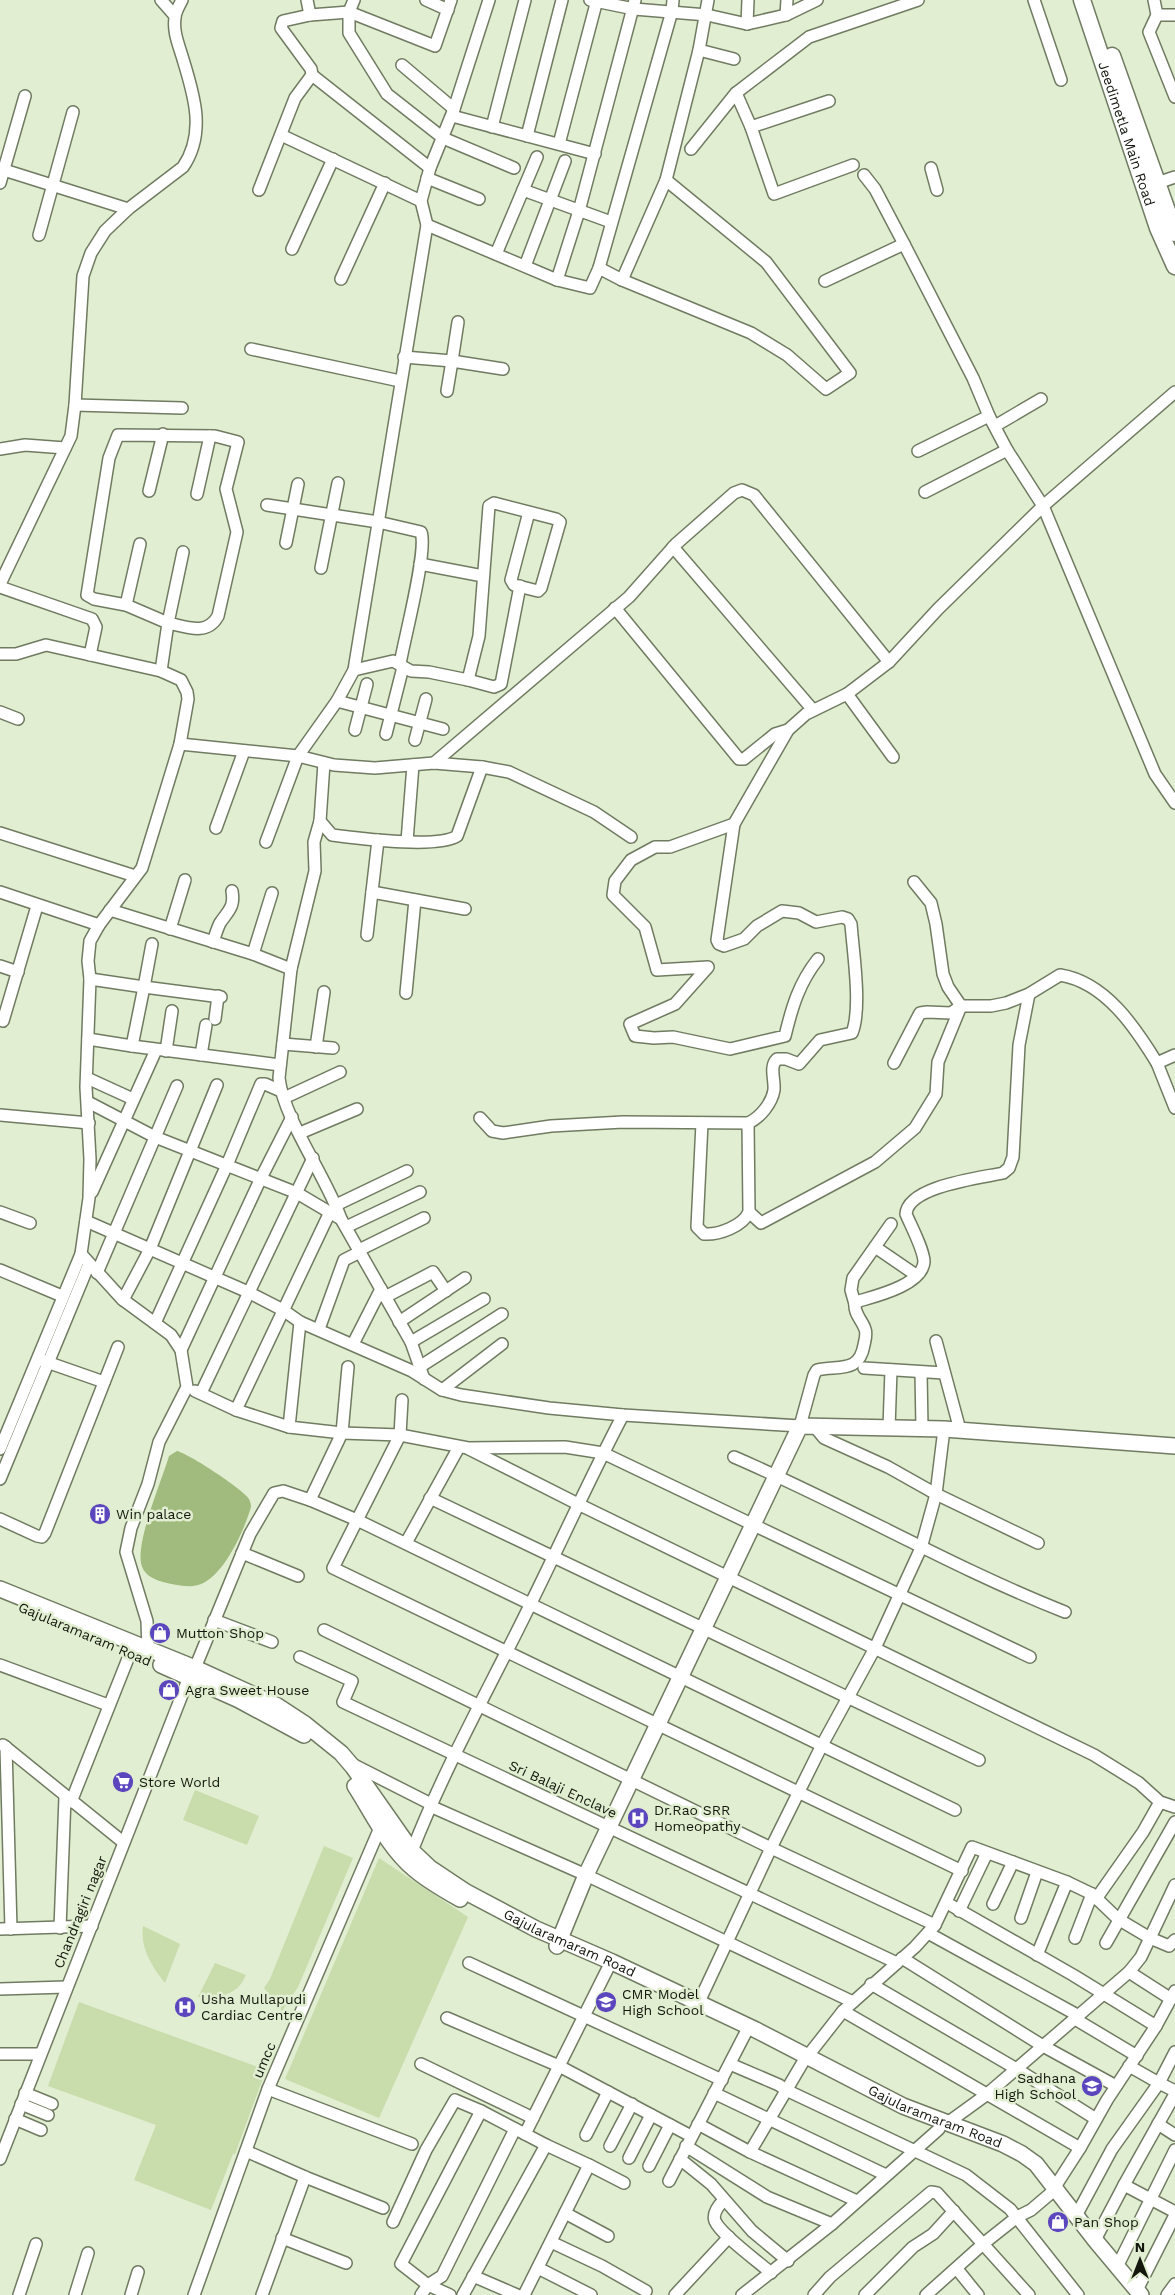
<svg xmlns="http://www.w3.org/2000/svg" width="1175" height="2295" font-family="'Work Sans',sans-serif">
  <rect width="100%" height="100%" fill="#e1eed1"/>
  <g fill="#c8dcac">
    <polygon points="195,1790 259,1816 247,1845 183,1820"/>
    <polygon points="324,1846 353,1858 298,1987 282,2011 264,1988 270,1979"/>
    <polygon points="379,1858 468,1917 379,2118 285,2079"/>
    <path d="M143 1926 180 1944 165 1983C152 1967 140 1948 143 1926Z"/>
    <path d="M215 1963 246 1975C236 1998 219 1996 198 1997Z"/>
    <polygon points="79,2002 266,2070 235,2154 233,2154 211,2210 134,2180 156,2125 48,2086"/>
  </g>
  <path fill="#a1ba7d" d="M177 1451C189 1454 243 1489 249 1499 250 1501 251 1504 251 1507 244 1531 221 1584 193 1586 183 1587 172 1584 163 1582 152 1579 143 1574 141 1563 137 1538 161 1483 169 1456Z"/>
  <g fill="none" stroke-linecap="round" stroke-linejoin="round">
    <g stroke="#707b62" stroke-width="14">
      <g id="street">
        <polyline points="161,0 175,16"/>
        <polyline points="307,0 310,15"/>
        <polyline points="354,0 349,12 349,33 387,94 443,138 514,168"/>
        <polyline points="426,0 448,10"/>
        <polyline points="590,0 634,9 707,15 747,24 786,15 817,0"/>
        <polyline points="1034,0 1061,80"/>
        <polyline points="1154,0 1157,15 1149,32 1175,97"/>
        <polyline points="786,15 787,0"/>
        <polyline points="1157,15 1175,15"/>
        <polyline points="747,24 748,0"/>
        <polyline points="699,50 734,59"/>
        <polyline points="402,65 454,109"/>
        <polyline points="312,75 430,168"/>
        <polyline points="736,93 751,127 774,194 853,165"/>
        <polyline points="452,116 595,154"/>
        <polyline points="492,127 525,0"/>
        <polyline points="751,127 829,101"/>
        <polyline points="281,135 421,201"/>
        <polyline points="527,136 562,0"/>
        <polyline points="559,144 597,0"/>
        <polyline points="691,149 736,93 809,37 918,0"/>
        <polyline points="931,168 937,190"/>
        <polyline points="4,170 128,209"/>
        <polyline points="864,175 875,189 904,244 973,378 989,416 1007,450 1043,506 1155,774 1175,803"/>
        <polyline points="427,178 479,199"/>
        <polyline points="0,183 25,96"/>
        <polyline points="1157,183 1175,177"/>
        <polyline points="259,190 295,98 312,75 311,69 281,28 283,21 310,15 349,12 435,46 451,0"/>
        <polyline points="523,190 611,222"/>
        <polyline points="427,225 557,280 590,288 599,268 672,11 673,0"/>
        <polyline points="39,235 73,112"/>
        <polyline points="292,249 333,159"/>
        <polyline points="496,254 537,157"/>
        <polyline points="525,266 565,161"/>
        <polyline points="599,268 622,280 751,333 787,355 826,389 850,373 766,262 666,180"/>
        <polyline points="341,279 385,183"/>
        <polyline points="557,280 579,211 635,0"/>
        <polyline points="622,280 666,180 699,50 708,0"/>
        <polyline points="825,281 904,244"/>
        <polyline points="251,349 400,381"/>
        <polyline points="404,357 452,361 458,322"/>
        <polyline points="447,391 452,361 503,369"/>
        <polyline points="75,405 182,408"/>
        <polyline points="995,426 1041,399"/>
        <polyline points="0,449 25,445 65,448"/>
        <polyline points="918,451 989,416"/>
        <polyline points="149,491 163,434"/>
        <polyline points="925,492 1007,450"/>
        <polyline points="197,494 210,436"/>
        <path d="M267 505 378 522 421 532C428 550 404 640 400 664"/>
        <polyline points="286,543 298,484"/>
        <polyline points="673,547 813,710"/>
        <polyline points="420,564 483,576"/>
        <polyline points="321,568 338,483"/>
        <path d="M0 584 71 436 75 405 83 276 91 253 105 231 128 209 183 167C207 132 193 92 182 56 178 43 173 31 175 18 175 12 179 6 182 0"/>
        <polyline points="0,587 92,619 96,627 90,655"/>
        <polyline points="126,605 140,544"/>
        <polyline points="615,608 739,759 744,759 775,734 788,730"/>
        <polyline points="0,654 16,654 46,645 161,671 181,680 187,692 188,699 180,744 142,868 99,925 90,941 88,961 90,979 86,1087 90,1159 89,1198 81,1254 122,1299 171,1335 181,1350 187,1387 159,1442 148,1484 131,1528 126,1552 147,1621 148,1649"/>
        <polyline points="354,670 393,661 411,671 429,672 468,680 479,636 489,506 494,503 556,519 560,522 541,588 538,591 514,585 511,580 529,512"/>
        <path d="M161 671 168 623C187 627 207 636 218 616L237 532 226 489 238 442 215 436 118 435 109 458 87 595 94 599 126 605 168 623 183 552"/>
        <polyline points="468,680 494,687 501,684 520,586"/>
        <polyline points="847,694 893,757"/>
        <polyline points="337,701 443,729"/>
        <polyline points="0,712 18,719"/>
        <polyline points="355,730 367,684"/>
        <polyline points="386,734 403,667"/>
        <polyline points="415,740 426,699"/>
        <polyline points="180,744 298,756 334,765 375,768 434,763 482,767 509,772 594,812 631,837"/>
        <path d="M324 763 320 821 332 835C357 838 437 849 457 836L482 767"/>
        <polyline points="434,763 629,597 676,544 734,493 742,490 754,495 889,662"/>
        <path d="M320 821 314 842 315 871 291 969 279 1078C284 1120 326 1176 341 1219"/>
        <polyline points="216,828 244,751"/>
        <polyline points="0,833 135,876"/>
        <polyline points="407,841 413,765"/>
        <polyline points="266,842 298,756 337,701 354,670 427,225 421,201 430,168 454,109 489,0"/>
        <polyline points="0,892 99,925"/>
        <polyline points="372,892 465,909"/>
        <polyline points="110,910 253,954 291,969"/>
        <polyline points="170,929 185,880"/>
        <polyline points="367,935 378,840"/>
        <path d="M213 942C215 936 217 929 220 923 228 911 235 907 232 891"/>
        <polyline points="152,944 144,987 221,997"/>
        <polyline points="253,954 272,893"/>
        <path d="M818 959C799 983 792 1007 785 1036L730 1049 673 1037 654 1038 635 1036 630 1024 675 1004 708 967 657 970 645 927 613 895 615 881 631 860 655 847H670L734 824 788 730 806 714 847 694 889 662 938 609 1043 506 1175 392"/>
        <polyline points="0,966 18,972"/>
        <polyline points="90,979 144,987 132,1046 280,1065"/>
        <polyline points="406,993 415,900"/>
        <polyline points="215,1019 218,996"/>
        <polyline points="3,1021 37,906"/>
        <polyline points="88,1039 132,1046"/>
        <polyline points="283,1044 333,1048"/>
        <polyline points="316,1047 324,992"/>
        <polyline points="166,1051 172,1011"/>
        <polyline points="201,1055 206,1025"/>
        <polyline points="1175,1055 1157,1063 1175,1108"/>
        <path d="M894 1063 920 1013 927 1012 951 1013 961 1006H991L1006 1003 1029 994 1060 975C1105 982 1135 1027 1157 1063"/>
        <polyline points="87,1078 133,1099"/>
        <polyline points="284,1098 340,1072"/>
        <polyline points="88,1102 155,1137 297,1193 341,1219 411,1342 424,1379"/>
        <polyline points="0,1115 89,1123"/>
        <path d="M480 1118 492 1131 503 1133 551 1126 623 1122 748 1123C760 1118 772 1103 774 1090 775 1079 769 1067 777 1059H786L799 1064 820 1040 852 1033C862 1008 853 952 851 924L848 919 842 917 816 922 799 913 782 911 757 926 744 939 724 946 719 944 717 940 734 824"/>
        <path d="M702 1123 697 1227 704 1234C719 1235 743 1226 749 1212L748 1123"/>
        <polyline points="300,1133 357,1109"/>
        <polyline points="92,1192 156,1050"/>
        <polyline points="336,1205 407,1171"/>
        <polyline points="0,1212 30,1223"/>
        <polyline points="749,1212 761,1223 875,1162 915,1128 936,1094 938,1062 961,1006 948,987 943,974 936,924 931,903 914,882"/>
        <path d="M86 1221 248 1292 283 1310 300 1322 412 1371 442 1390 461 1395 549 1408 623 1415 800 1426 814 1375 817 1370C838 1365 859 1374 864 1345 865 1340 867 1334 865 1329 862 1320 854 1314 855 1304L859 1301C876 1296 922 1285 924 1262 924 1250 911 1226 906 1214 908 1186 980 1178 1003 1173L1009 1168 1013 1157 1019 1045 1029 994"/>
        <polyline points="346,1227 420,1192"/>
        <polyline points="875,1247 916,1275"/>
        <polyline points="359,1250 424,1218"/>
        <polyline points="0,1270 62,1296"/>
        <polyline points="97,1273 177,1086"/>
        <polyline points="385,1297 433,1272 446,1291"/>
        <polyline points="123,1300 150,1249 217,1085"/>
        <polyline points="855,1304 851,1290 853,1278 891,1224"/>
        <polyline points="300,1322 289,1427 342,1433 400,1435 468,1448 565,1447 603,1453 1030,1657"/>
        <polyline points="399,1322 465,1278"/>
        <polyline points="155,1323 227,1165 261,1084 265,1084 281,1091"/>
        <polyline points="319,1329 344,1260 360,1252"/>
        <polyline points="936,1341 960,1430"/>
        <polyline points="411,1342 484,1299"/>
        <polyline points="353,1344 381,1289"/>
        <polyline points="181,1350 261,1178 292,1117"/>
        <polyline points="41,1360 104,1382"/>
        <polyline points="421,1366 502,1314"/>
        <polyline points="348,1367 342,1433 310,1500 357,1520 955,1810"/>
        <polyline points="864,1368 944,1373"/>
        <polyline points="921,1372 922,1428"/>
        <polyline points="442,1390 502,1344"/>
        <polyline points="195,1391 236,1410 289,1427"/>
        <polyline points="201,1393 313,1158"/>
        <polyline points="402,1400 400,1435 333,1568 962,1871"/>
        <polyline points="236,1410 330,1212"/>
        <polyline points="814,1426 824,1438 888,1467 936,1494 1038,1543"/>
        <polyline points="889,1428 891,1370"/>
        <polyline points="0,1449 81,1254"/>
        <polyline points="469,1449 578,1504 1094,1755 1139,1783 1160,1802 1175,1807"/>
        <path d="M734 1457C846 1505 951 1567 1065 1612"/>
        <polyline points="0,1479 89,1264"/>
        <polyline points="430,1498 979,1760"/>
        <polyline points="0,1519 37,1536 42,1537 45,1533 118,1347"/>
        <polyline points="406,1543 459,1447"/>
        <polyline points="242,1553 298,1576"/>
        <polyline points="214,1620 272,1642"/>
        <polyline points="324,1630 771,1848 935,1925"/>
        <polyline points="300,1657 352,1681 343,1702 897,1963"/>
        <polyline points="0,1665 108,1705"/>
        <polyline points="195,1668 250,1534 274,1493 283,1491 310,1500"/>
        <polyline points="3,1745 123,1842"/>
        <polyline points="6,1747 11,1929"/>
        <polyline points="350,1763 431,1804"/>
        <polyline points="71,1802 131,1651"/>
        <polyline points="430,1806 586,1875 853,2002"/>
        <path d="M412 1851C439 1782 473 1718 506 1653 547 1574 582 1493 623 1415"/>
        <polyline points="1096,1899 1143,1832 1160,1802"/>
        <polyline points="947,1903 1073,1975 1156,2026"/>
        <polyline points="993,1904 1013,1862"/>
        <polyline points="959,1911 987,1853"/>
        <polyline points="1021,1918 1037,1872"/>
        <polyline points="60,1928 65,1797"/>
        <polyline points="0,1929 92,1926"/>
        <polyline points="928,1933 1079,2016"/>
        <polyline points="1075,1938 1092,1894"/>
        <polyline points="1106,1943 1175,1822"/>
        <polyline points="1037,1955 1067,1882"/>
        <polyline points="902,1958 1043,2046 1116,2086"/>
        <polyline points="469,1963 722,2080"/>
        <polyline points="1129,1972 1171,1999"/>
        <polyline points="871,1984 1015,2068 1096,2119"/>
        <polyline points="0,1989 66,1987"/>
        <polyline points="698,2004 771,1848 822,1745 875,1648 921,1548 936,1494 944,1429"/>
        <polyline points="843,2011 1080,2148"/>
        <polyline points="447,2018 559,2066 691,2136"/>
        <polyline points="1075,2019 1137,2056"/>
        <polyline points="1175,2052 1159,2083 1175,2091"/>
        <polyline points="0,2054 40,2054"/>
        <polyline points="421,2064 533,2118"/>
        <polyline points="730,2064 779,2085 786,2090 966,2175 1010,2209 1078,2295"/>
        <polyline points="268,2089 412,2144"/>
        <polyline points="25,2093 52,2104"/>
        <polyline points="714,2093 886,2175"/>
        <polyline points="21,2104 48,2115"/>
        <polyline points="15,2119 41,2130"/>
        <polyline points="698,2124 750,2152 857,2201"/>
        <polyline points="946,2124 986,2095 1129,1972 1141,1957 1175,1885"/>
        <polyline points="1158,2124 1175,2135"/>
        <polyline points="525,2134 608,1968"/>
        <polyline points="586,2135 608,2092"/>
        <polyline points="610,2146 632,2104"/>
        <polyline points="686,2146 767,2197 832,2224"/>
        <polyline points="246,2151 305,2177 383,2208"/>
        <polyline points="750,2152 803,2062 843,2011 915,1947 935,1925 972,1847 1067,1882 1092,1894 1118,1919 1150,1938 1169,1946 1175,1940"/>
        <polyline points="629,2158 651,2115"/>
        <polyline points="0,2159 189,1677"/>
        <polyline points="680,2159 711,2184 752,2231 788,2261"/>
        <polyline points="589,2165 624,2183"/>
        <polyline points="649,2166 670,2125"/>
        <polyline points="669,2181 746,2032"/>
        <polyline points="1124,2185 1175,2212"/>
        <path d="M724 2200C719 2205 712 2213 715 2221 721 2235 759 2262 771 2273"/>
        <polyline points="565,2213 608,2236"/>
        <polyline points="1076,2216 1112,2149 1159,2083 1129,2066"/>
        <polyline points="393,2222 426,2150 455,2100 481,2111 546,2145 463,2295"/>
        <polyline points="282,2238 346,2263"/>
        <polyline points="1095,2240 1124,2185 1175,2094"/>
        <polyline points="551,2242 602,2266 646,2291"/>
        <polyline points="1117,2267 1175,2150"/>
        <polyline points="538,2268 591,2295"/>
        <polyline points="957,2269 978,2295"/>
        <polyline points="473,2276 517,2295"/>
        <polyline points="1137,2290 1175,2215"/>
        <polyline points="19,2295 36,2244"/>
        <polyline points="75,2295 88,2253"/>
        <polyline points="131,2295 138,2272"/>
        <polyline points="194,2295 268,2089 382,1823"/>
        <polyline points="262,2295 305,2177"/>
        <polyline points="421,2295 428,2285 442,2276 515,2129"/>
        <polyline points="450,2295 428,2285 401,2264 481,2111"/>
        <polyline points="524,2295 589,2165 546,2145"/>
        <polyline points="675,2295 729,2237"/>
        <polyline points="742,2295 832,2224 939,2129"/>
        <polyline points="814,2295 830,2277 931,2192 937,2193 1029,2295"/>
        <polyline points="865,2295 913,2247 933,2234 954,2211"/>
        <polyline points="926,2295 983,2244 1017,2217 1031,2210 1051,2193 1080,2148 1107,2100 1156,2026 1175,1991"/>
        <polyline points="1167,2295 1175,2284"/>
      </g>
    </g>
    <g stroke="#707b62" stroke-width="18">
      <g id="secondary">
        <path id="s1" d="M0 1589 195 1668 276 1705 305 1724 341 1753 353 1767 412 1851 430 1868 466 1892 536 1929 612 1962 756 2030 903 2106 1003 2144 1022 2154 1036 2164 1095 2240 1141 2295"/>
        <polyline points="161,1665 239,1700 304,1735"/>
        <path d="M355 1786C373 1814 388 1847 414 1869 428 1881 444 1890 460 1899"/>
        <polyline points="557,1946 586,1875 800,1426 944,1429 1175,1446"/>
      </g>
    </g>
    <g stroke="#707b62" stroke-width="19">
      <g id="primary">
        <path id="s2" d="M1082 0 1158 228 1175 266"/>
        <polyline points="1112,56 1175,233"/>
      </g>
    </g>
    <use href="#street" stroke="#fff" stroke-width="11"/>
    <use href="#secondary" stroke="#fff" stroke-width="15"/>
    <use href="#primary" stroke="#fff" stroke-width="16"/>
  </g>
  <defs>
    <g id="building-disc" transform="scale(1.125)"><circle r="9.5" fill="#5b46be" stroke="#e1eed1"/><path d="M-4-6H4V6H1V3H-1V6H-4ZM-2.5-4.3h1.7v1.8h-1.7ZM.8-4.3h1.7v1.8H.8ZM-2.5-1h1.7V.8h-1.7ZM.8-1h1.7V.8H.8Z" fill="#fff"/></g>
    <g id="shop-disc" transform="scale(1.125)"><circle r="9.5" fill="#5b46be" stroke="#e1eed1"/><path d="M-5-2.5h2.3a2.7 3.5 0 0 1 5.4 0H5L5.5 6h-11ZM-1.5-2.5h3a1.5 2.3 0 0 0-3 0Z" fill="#fff"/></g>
    <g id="supermarket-disc" transform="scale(1.125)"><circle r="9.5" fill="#5b46be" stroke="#e1eed1"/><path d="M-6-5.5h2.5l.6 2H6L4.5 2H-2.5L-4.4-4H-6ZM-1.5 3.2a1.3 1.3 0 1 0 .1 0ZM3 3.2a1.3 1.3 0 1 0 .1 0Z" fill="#fff"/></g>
    <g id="hospital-disc" transform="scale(1.125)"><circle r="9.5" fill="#5b46be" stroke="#e1eed1"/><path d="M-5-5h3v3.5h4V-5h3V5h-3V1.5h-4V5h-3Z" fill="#fff"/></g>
    <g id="school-disc" transform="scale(1.125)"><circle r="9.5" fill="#5b46be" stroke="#e1eed1"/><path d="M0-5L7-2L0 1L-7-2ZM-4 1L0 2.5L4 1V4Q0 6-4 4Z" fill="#fff"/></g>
  </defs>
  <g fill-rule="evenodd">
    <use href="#building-disc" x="100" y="1514"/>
    <use href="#shop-disc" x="160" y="1633"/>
    <use href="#shop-disc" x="169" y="1690"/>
    <use href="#supermarket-disc" x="123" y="1782"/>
    <use href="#hospital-disc" x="638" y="1818"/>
    <use href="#school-disc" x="606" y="2002"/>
    <use href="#hospital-disc" x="185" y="2007"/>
    <use href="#school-disc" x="1092" y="2086"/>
    <use href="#shop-disc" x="1058" y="2222"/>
  </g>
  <g text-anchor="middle" stroke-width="5" stroke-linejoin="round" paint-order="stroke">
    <g font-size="14" fill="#13170d" stroke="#e1eed1">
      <text dy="5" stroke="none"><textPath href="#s2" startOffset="141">Jeedimetla Main Road</textPath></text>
      <text transform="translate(85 1634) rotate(23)" y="5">Gajularamaram Road</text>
      <text transform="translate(563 1789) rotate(25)" y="5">Sri Balaji Enclave</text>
      <text transform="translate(80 1912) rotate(-68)" y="5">Chandragiri nagar</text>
      <text dy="5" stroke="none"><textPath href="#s1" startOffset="685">Gajularamaram Road</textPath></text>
      <text transform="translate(264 2060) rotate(-67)" y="5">umcc</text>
      <text dy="5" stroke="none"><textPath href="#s1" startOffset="1090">Gajularamaram Road</textPath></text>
    </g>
    <g font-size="14" fill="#13170d" stroke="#e1eed1" text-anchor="start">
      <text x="116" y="1519">Win palace</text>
      <text x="176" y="1638">Mutton Shop</text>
      <text x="185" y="1695">Agra Sweet House</text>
      <text x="139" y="1787">Store World</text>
      <text x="654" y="1815">Dr.Rao SRR<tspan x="654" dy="16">Homeopathy</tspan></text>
      <text x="622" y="1999">CMR Model<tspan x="622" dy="16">High School</tspan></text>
      <text x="201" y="2004">Usha Mullapudi<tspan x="201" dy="16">Cardiac Centre</tspan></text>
      <text x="1076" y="2083" text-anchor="end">Sadhana<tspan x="1076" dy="16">High School</tspan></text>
      <text x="1074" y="2227">Pan Shop</text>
    </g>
  </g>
  <g transform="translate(1140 2260)" stroke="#e1eed1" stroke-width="4" paint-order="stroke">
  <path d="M0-4L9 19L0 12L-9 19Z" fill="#13170d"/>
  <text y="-8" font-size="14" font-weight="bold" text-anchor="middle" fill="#13170d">N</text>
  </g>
</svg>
